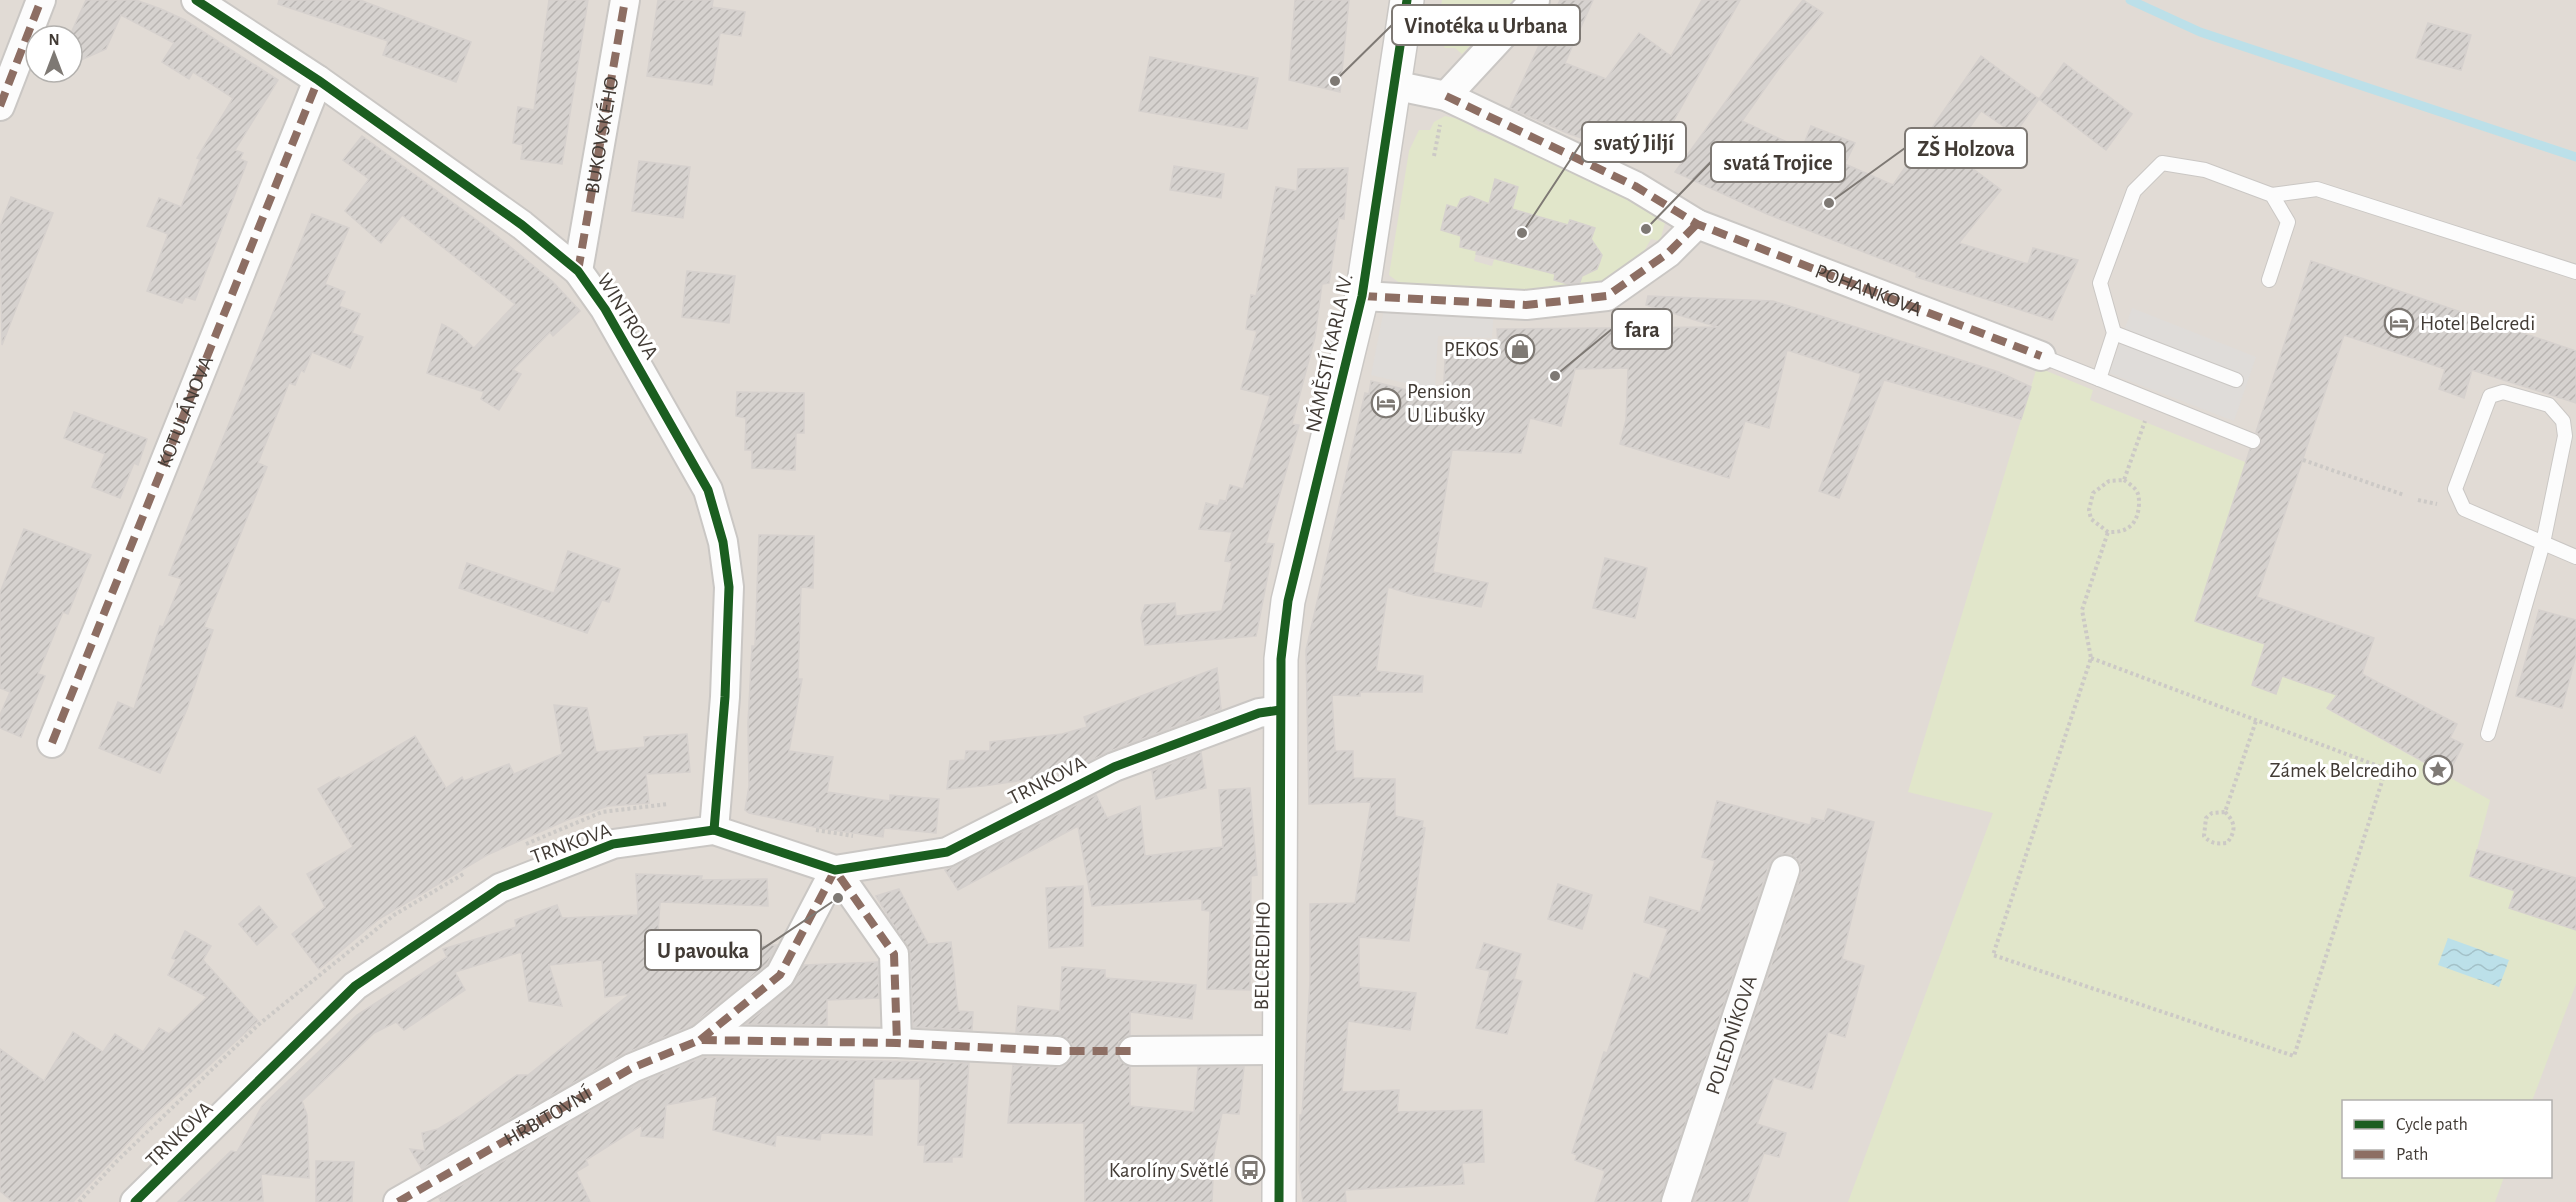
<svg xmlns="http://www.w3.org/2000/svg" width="2576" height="1202" font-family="'Alegreya Sans',sans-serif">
  <defs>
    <pattern id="water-waves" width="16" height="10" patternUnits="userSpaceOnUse" patternTransform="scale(1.5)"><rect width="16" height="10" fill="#bce0e9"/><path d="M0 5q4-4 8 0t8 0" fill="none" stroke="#a3c1c8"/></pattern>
    <pattern id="building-hatch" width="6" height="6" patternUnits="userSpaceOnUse" patternTransform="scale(1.5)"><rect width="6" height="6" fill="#d6d2cf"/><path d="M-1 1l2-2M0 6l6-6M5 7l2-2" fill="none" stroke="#b9b5b2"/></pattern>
  </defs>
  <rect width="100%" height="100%" fill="#eeebe8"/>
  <path fill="#e1dbd5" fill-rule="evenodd" d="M0 0H2576V1202H0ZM36 36H72V72H36ZM2344 1102H2550V1176H2344Z"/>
  <g fill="#e1e6ca" fill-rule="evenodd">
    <polygon points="1442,0 1515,0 1462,54 1455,48 1445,48 1443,45 1444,28 1439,21"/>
    <path d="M1445 116 1464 120 1478 131 1520 144 1561 161 1658 216 1657 220 1665 223 1660 241 1651 239 1643 253 1603 281 1586 289 1517 292 1402 285 1389 275 1409 151 1419 130H1430L1434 122ZM1497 181 1517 188 1511 214 1554 221 1565 229 1570 220 1594 227 1590 242 1599 249 1601 261 1596 269 1583 272 1579 286 1554 280V269L1496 253 1492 266 1474 261 1478 247 1465 244 1464 248 1461 247V236L1441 230 1447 206 1459 208 1461 199 1464 198 1488 207Z"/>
    <polygon points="2037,367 2093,390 2090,400 2245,462 2247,464 2195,621 2267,645 2252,685 2276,694 2282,676 2337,695 2327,709 2490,800 2470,876 2515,891 2509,908 2576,930 2576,984 2532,1101 2344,1102 2344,1176 2504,1177 2495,1202 1848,1202 1993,813 1908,792"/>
  </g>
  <g fill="#dfdcd9">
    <polygon points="2132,308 2256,357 2234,421 2109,373"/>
    <polygon points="1384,309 1494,309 1492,338 1438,336 1435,390 1371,375"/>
  </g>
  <polygon fill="url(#water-waves)" points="2448,938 2509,960 2499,987 2438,965"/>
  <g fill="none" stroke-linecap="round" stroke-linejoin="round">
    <polyline stroke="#bce0e9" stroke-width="9" points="2130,0 2200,32 2576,157"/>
  </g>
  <g fill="url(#building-hatch)" stroke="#d6d1ce" stroke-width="1.5">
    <polygon points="86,0 136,0 161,9 185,20 278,80 235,150 243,153 240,159 247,162 195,300 185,297 182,303 147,291 168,234 147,226 159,198 181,207 200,159 197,158 233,98 193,72 189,79 162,62 174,43 121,15 106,49 81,60 77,49 72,47 72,31"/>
    <polygon points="279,0 360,0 471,42 456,82 383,55 388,41 278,4"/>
    <polygon points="549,0 588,0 562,164 521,159 523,145 513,143 518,107 534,110"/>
    <polygon points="658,0 713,0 712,7 745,12 741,36 720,33 712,85 647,76"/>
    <polygon points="1295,0 1349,0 1340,92 1289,80"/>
    <polygon points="1560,0 1593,0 1565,63 1606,79 1639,33 1671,56 1702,0 1740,0 1651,162 1567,133 1510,108"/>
    <polygon points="1803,0 1823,13 1780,67 1742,121 1802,149 1811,126 1855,143 1845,164 1893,185 1981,56 2039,99 2015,134 1981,111 1952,153 2001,190 1959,243 2028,264 2033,248 2078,260 2052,320 1916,277 1917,273 1767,214 1675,172 1760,54"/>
    <polygon points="2428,23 2471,35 2461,70 2416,58"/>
    <polygon points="1150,57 1258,78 1247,129 1139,111"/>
    <polygon points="2064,63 2132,114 2106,150 2039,99"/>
    <polygon points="362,136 486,227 553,282 580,311 553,336 550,332 513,370 521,374 499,410 481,399 484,392 427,373 442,324 457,332 474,348 515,304 402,215 381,243 345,211 369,179 343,160"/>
    <polygon points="639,161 690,167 683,218 632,211"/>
    <polygon points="1174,166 1224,174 1221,198 1170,190"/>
    <polygon points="1348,168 1344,219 1339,218 1329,283 1322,284 1315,337 1292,424 1299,425 1266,543 1274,544 1256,636 1145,645 1141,618 1145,605 1175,603 1176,616 1222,611 1232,562 1225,561 1232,532 1199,529 1206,503 1218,506 1220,500 1226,501 1230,485 1243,489 1270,396 1241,389 1257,331 1246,329 1251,295 1256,296 1276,187 1297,191 1298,169"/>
    <polygon points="1495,179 1518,187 1512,209 1568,225 1570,220 1595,228 1591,239 1602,255 1597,269 1582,276 1580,282 1568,284 1554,280 1555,274 1476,254 1477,251 1460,247 1461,236 1441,230 1447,205 1457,208 1461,199 1470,196 1489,204"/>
    <polygon points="11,197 53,213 2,345 0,227"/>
    <polygon points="312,214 349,228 325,284 345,292 339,306 360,314 352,333 363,337 350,368 312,352 304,372 301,370 295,385 289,383 258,463 267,467 204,627 213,630 187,709 160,773 99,748 118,702 134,709 160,626 163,627 182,579 169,575"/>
    <polygon points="2311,261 2576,351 2576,403 2472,370 2464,398 2439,389 2445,369 2344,335 2257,597 2374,638 2362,674 2457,724 2450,738 2463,744 2448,775 2327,708 2337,695 2282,676 2276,694 2252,685 2265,644 2195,621 2250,449 2258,448 2261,444 2260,436 2256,432"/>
    <polygon points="687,271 735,276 729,323 682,317"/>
    <polygon points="1648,296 1773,301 1999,372 2031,387 2021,419 1884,380 1839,498 1819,491 1861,374 1787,350 1769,428 1745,421 1729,478 1620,444 1626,420 1628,368 1575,369 1561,426 1530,418 1521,453 1452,450 1433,572 1488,583 1481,607 1414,595 1388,587 1376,671 1423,676 1422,692 1360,692 1360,696 1332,695 1335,751 1353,751 1353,778 1395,779 1395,816 1423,821 1422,827 1425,828 1409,941 1359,937 1359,987 1416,993 1410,1030 1348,1021 1342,1092 1399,1090 1397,1112 1482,1110 1484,1162 1462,1163 1464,1184 1345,1190 1346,1202 1303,1202 1299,1170 1300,1115 1302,1115 1310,981 1310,904 1355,903 1371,802 1309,804 1306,650 1365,393 1369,394 1371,381 1443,399 1446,342 1498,344 1497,329 1718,327 1646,305"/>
    <polygon points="737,392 804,393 804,433 796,433 795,470 752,468 752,450 745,450 746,418 736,416"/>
    <polygon points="74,412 147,439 138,465 134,463 120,498 92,487 105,454 64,438"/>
    <polygon points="24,529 91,555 68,614 63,612 38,674 45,676 21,737 0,728 0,715 10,692 0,688 0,593"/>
    <polygon points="759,535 814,536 813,588 801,587 798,679 802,679 789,751 833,757 827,792 890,801 890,795 939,799 936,833 884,828 883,837 824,829 749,813 745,810 749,786 748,723 752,646 755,646"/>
    <polygon points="568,551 620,569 609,602 602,600 587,633 459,588 467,563 554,593"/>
    <polygon points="1605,558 1647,568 1635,618 1593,608"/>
    <polygon points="2539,610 2576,620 2576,655 2562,708 2516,696"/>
    <polygon points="1217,668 1221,709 1108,752 1065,774 983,786 947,789 950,761 965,760 966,751 990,751 990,742 1062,734 1087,727 1084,717"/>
    <polygon points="554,705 587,708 596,752 645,747 644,737 687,734 690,772 646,774 649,803 608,806 567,820 487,855 379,919 319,969 292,934 325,907 307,874 353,847 318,789 339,777 341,779 415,736 446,788 462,777 464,781 509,764 514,774 562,754"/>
    <polygon points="1201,752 1206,788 1156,799 1152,771"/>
    <polygon points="1250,788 1257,875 1251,876 1250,990 1207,989 1210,911 1202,910 1202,899 1092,906 1078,826 958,890 945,870 1096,795 1107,818 1140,806 1145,856 1223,847 1219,790"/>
    <polygon points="1717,801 1810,825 1812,818 1824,821 1828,809 1874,822 1842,959 1864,966 1845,1037 1828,1032 1812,1089 1774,1078 1757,1124 1786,1133 1779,1157 1764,1153 1747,1202 1693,1202 1801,875 1801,866 1797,859 1790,854 1781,854 1769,865 1660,1202 1595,1202 1605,1171 1575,1160 1577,1155 1572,1153 1604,1052 1607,1053 1634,973 1649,979 1668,929 1644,922 1650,897 1700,912 1715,861 1702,857"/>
    <polygon points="2477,850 2576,878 2576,930 2509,908 2515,891 2470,876"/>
    <polygon points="636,874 702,876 701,880 767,879 768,906 660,902 657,947 777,945 767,964 691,1026 624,1054 422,1169 410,1149 425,1151 422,1133 438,1129 460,1116 517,1075 528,1075 630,994 605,997 602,960 549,965 562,1006 529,1001 521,952 455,972 465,990 404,1030 396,1022 374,1033 302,1101 307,1115 309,1178 261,1174 263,1201 178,1202 231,1151 237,1152 262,1106 357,1015 447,957 443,949 516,927 515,920 557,905 562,918 638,915"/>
    <polygon points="1558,884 1592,895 1582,929 1548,919"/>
    <polygon points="1083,886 1083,946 1049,948 1046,888"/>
    <polygon points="899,889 928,944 951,942 958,1011 973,1012 972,1030 913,1027 910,953 876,896"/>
    <polygon points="259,906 277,927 257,945 239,924"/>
    <polygon points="185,931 211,946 203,960 258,1021 147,1122 73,1202 13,1202 0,1191 0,1049 44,1081 73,1032 103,1052 115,1034 143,1052 159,1028 169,1034 207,997 168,975 176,960 172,958"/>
    <polygon points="1484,943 1521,954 1514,979 1522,981 1507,1034 1476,1028 1490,971 1476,968"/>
    <polygon points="878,962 879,998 827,1000 827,1025 746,1024 790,988 804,965"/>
    <polygon points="1062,967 1105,970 1105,978 1196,985 1192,1019 1130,1012 1130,1035 1119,1042 1117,1052 1119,1060 1130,1067 1130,1106 1194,1112 1198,1067 1244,1067 1239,1114 1222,1113 1214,1153 1212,1202 1085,1202 1084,1123 1008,1123 1013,1065 1057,1067 1065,1065 1071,1059 1072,1044 1065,1037 1016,1032 1018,1006 1060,1011"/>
    <polygon points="703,1057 969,1063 962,1157 952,1157 952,1162 924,1162 925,1145 918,1145 920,1079 874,1079 872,1135 821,1133 820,1140 776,1135 775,1146 713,1130 717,1096 666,1105 663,1138 641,1136 642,1125 586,1160 588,1165 576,1172 590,1202 441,1202 439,1198 639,1083"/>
    <polygon points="316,1161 354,1162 352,1202 316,1202"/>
  </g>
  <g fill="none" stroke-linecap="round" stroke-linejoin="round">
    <g stroke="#cac7c4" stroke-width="16">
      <g id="service">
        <polyline points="2272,195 2317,189 2576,272"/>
        <polyline points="2114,333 2236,380"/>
        <polyline points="2041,356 2099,379"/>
        <polyline points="2253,441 2099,379 2114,333 2100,283 2134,191 2162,163 2205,170 2272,195 2288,222 2269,280"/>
        <polyline points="2488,734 2543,543 2565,436 2563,421 2549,405 2503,392 2490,396 2455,489 2464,509 2576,557"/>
      </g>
    </g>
    <g stroke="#cac7c4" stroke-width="32">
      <g id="minor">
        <polyline points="196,0 318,80 522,225 578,271 605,309 708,490 723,542 729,587 725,697 714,830"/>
        <path id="s1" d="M1393 85 1446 96 1635 186 1697 224 2041 356"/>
        <polyline points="1446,96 1535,0"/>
        <polyline points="0,106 41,0"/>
        <polyline points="578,271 625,0"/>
        <polyline points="1362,296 1526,305 1607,296 1668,253 1697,224"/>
        <polyline points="52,743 318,80"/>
        <polyline points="700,1040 780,975 835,870 894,954 897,1043"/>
        <polyline points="1133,1051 1279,1050"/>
        <polyline points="135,1202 355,986 500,888 613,844 714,830 835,870 947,852 1114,767 1259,713 1280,710"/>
        <path id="s2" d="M398 1202 632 1068 700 1040 897 1043 1057 1051"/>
        <path id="s3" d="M1676 1202 1785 870"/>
      </g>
    </g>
    <g stroke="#cac7c4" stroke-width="36">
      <polyline id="tertiary" points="1279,1202 1281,659 1288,601 1362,296 1407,0"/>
    </g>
    <g stroke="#ccc9c6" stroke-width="4" stroke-dasharray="3 3" stroke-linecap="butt">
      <polyline points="1434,156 1440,125"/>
      <polyline points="2303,460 2404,495"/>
      <path d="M2124 480C2128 483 2133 486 2136 490 2139 494 2139 499 2139 504 2138 524 2128 533 2108 532L2091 519 2089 510 2093 493 2109 481 2124 480 2145 421"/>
      <polyline points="2418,500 2437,504"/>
      <polyline points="2091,658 2386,769 2294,1056 1993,955 2091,658 2082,610 2108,532"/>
      <path d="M2225 812C2236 823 2236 831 2227 843 2217 844 2211 844 2204 836L2206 818 2212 813 2225 812 2256 721"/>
      <polyline points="816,830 853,836"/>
      <polyline points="526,844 602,812 668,804"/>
      <polyline points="79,1202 116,1162 258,1025 394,915 465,873"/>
    </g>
    <use href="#service" stroke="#fcfcfc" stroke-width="14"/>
    <use href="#minor" stroke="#fcfcfc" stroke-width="28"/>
    <use href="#tertiary" stroke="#fcfcfc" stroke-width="33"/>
    <g stroke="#8d6e63" stroke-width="8" stroke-dasharray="15 8" stroke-linecap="butt">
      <polyline points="1446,96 1635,186 1697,224 2041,356"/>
      <polyline points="0,106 41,0"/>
      <path id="s4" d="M578 271 625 0"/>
      <polyline points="1362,296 1526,305 1607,296 1668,253 1697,224"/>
      <path id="s5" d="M52 743 318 80"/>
      <polyline points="700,1040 780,975 835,870 894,954 897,1043"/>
      <polyline points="398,1202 632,1068 700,1040 897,1043 1057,1051 1133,1051"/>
    </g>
    <g stroke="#fff" stroke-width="13">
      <g id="cycleway">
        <polyline points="196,0 318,80 522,225 578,271 605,309 708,490 723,542 729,587 725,697 714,830"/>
        <polyline points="135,1202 355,986 500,888 613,844 714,830 835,870 947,852 1114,767 1259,713 1280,710"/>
        <polyline points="1279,1202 1281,659 1288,601 1362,296 1407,0"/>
      </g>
    </g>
    <use href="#cycleway" stroke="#1b5e20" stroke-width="9"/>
  </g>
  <defs>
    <g id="hotel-ring" transform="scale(1.5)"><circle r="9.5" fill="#fff" stroke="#7e7974" stroke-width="1.5"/><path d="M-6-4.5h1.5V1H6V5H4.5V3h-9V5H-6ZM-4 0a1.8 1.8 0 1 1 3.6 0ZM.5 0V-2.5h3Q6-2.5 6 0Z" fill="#7e7974"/></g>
    <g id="shop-ring" transform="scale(1.5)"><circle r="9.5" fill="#fff" stroke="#7e7974" stroke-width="1.5"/><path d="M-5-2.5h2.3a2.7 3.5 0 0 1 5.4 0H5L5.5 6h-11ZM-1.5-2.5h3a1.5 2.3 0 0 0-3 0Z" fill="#7e7974"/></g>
    <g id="sight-ring" transform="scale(1.5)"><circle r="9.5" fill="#fff" stroke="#7e7974" stroke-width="1.5"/><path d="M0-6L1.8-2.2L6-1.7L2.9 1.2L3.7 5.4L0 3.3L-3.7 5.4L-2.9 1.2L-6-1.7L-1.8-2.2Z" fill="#7e7974"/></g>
    <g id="bus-ring" transform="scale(1.5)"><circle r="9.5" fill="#fff" stroke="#7e7974" stroke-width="1.5"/><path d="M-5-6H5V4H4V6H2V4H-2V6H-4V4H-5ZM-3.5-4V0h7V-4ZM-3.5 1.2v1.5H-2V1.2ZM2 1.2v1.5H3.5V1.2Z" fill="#7e7974"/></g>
  </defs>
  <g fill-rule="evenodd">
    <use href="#hotel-ring" x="2399" y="323"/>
    <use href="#shop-ring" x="1520" y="349"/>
    <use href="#hotel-ring" x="1386" y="403"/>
    <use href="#sight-ring" x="2438" y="770"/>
    <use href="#bus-ring" x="1250" y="1170"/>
  </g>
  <g text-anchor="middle" stroke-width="6" stroke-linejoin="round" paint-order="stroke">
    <g font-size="21" fill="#423b35" stroke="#fff">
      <text dy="7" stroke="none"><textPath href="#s4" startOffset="138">BUKOVSKÉHO</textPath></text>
      <text dy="7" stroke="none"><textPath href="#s1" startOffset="520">POHANKOVA</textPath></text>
      <text transform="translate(628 316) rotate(58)" y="7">WINTROVA</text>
      <text transform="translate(1329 353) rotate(-78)" y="7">NÁMĚSTÍ KARLA IV.</text>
      <text dy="7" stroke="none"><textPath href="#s5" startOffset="357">KOTULÁNOVA</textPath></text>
      <text transform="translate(1047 780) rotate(-27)" y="7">TRNKOVA</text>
      <text transform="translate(571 843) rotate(-20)" y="7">TRNKOVA</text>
      <text transform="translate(1262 956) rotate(-89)" y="7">BELCREDIHO</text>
      <text dy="7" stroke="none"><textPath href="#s3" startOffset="176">POLEDNÍKOVA</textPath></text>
      <text dy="7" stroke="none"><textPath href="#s2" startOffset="172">HŘBITOVNÍ</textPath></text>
      <text transform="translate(179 1134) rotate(-44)" y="7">TRNKOVA</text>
    </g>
    <g font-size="21" fill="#423b35" stroke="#fff" text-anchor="end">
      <text x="2420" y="330" text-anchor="start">Hotel Belcredi</text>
      <text x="1499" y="356">PEKOS</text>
      <text x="1407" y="398" text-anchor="start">Pension<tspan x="1407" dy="24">U Libušky</tspan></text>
      <text x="2417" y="777">Zámek Belcrediho</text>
      <text x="1229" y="1177">Karolíny Světlé</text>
    </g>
  </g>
  <path fill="none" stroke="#7e7974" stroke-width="2" d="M1335 81L1392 25M1522 233L1582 142M1829 203L1905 148M1646 229L1711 162M1555 376L1612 329M838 898L761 950"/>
  <g fill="#7e7974" stroke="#fff" stroke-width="2">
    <circle cx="1335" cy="81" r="6"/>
    <circle cx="1522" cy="233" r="6"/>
    <circle cx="1829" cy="203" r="6"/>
    <circle cx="1646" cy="229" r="6"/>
    <circle cx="1555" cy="376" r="6"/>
    <circle cx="838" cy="898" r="6"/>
  </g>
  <g fill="#fff" stroke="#7e7974" stroke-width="2">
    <rect x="1392" y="5" width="188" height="40" rx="6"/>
    <rect x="1582" y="122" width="104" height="40" rx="6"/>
    <rect x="1905" y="128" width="122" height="40" rx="6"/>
    <rect x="1711" y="142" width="134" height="40" rx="6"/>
    <rect x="1612" y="309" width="60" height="40" rx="6"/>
    <rect x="645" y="930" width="116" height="40" rx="6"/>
  </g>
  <g font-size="22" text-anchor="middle" font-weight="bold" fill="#423b35">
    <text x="1486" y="33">Vinotéka u Urbana</text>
    <text x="1634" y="150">svatý Jiljí</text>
    <text x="1966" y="156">ZŠ Holzova</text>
    <text x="1778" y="170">svatá Trojice</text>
    <text x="1642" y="337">fara</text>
    <text x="703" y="958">U pavouka</text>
  </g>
  <rect x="2342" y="1100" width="210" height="78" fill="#ffffff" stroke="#b3b1ae" stroke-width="1.5"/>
  <rect x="2354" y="1120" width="30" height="9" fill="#1b5e20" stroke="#b3b1ae" stroke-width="1.5"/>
  <text x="2396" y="1130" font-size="18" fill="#423b35">Cycle path</text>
  <rect x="2354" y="1150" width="30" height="9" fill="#8d6e63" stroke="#b3b1ae" stroke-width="1.5"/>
  <text x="2396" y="1160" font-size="18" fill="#423b35">Path</text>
  <g transform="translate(54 54)"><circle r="28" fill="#ffffff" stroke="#b3b1ae" stroke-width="1.5"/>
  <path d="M0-4.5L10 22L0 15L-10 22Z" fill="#7e7974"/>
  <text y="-9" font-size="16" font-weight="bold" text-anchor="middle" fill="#423b35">N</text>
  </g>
</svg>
